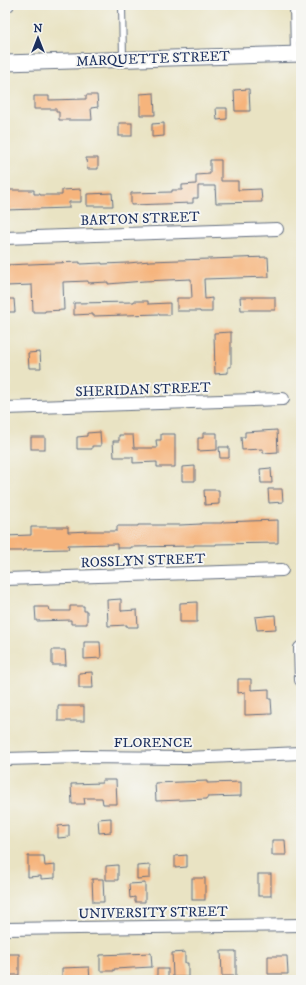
<svg xmlns="http://www.w3.org/2000/svg" width="306" height="985" font-family="'IM FELL DW Pica',serif">
  <rect width="100%" height="100%" fill="#f6f6f2"/>
  <filter id="ink" filterUnits="userSpaceOnUse"><feTurbulence type="fractalNoise" baseFrequency=".025" numOctaves="2"/><feDisplacementMap in="SourceGraphic" scale="8" xChannelSelector="R" yChannelSelector="G"/><feConvolveMatrix kernelMatrix="1 2 1 2 8 2 1 2 1" color-interpolation-filters="sRGB"/></filter>
  <filter id="wash" filterUnits="userSpaceOnUse"><feTurbulence type="fractalNoise" baseFrequency=".012" numOctaves="4" result="noise"/><feDisplacementMap in="SourceGraphic" scale="16" xChannelSelector="R" yChannelSelector="G"/><feGaussianBlur stdDeviation="0.9" result="paint"/><feColorMatrix in="noise" values="0 0 0 0 0 0 0 0 0 0 0 0 0 0 0 0 0 1.4 0 .05"/><feComposite in="paint" operator="in"/></filter>
  <g filter="url(#wash)">
    <rect width="100%" height="100%" fill="#e9e3c3"/>
    <g id="blocks">
      <g fill="#f6b47c">
        <polygon points="249,89 250,111 235,111 234,90"/>
        <polygon points="154,93 155,115 140,115 140,94"/>
        <polygon points="86,95 97,95 98,107 91,108 92,120 59,120 59,112 56,112 56,109 34,109 34,96 49,96 49,100 86,99"/>
        <polygon points="216,108 227,108 227,119 217,120"/>
        <rect x="119" y="123" width="13" height="13"/>
        <polygon points="164,123 164,136 152,137 152,124"/>
        <polygon points="86,158 98,158 98,169 87,169"/>
        <polygon points="210,160 221,160 221,181 238,181 238,190 261,189 262,202 216,203 215,186 198,186 198,198 193,198 193,203 131,205 131,193 172,192 172,190 182,190 182,185 196,184 196,175 210,174"/>
        <polygon points="81,189 81,202 69,202 69,208 6,210 6,190 34,190 34,194 40,194 40,195 62,195 62,190"/>
        <polygon points="112,193 113,206 87,206 87,194"/>
        <polygon points="268,257 269,277 204,279 205,299 212,298 212,312 200,312 200,311 177,311 177,298 192,298 191,279 144,281 108,284 108,282 88,283 88,281 63,282 64,310 45,311 45,312 33,312 32,285 6,286 5,265 80,262 80,264 102,263 102,264 128,263 150,261"/>
        <polygon points="240,297 275,297 275,310 241,310"/>
        <polygon points="5,299 14,299 15,312 5,312"/>
        <polygon points="134,301 148,301 148,304 170,303 170,315 159,315 159,314 93,316 93,314 74,315 74,303 134,302"/>
        <polygon points="231,332 231,367 228,367 228,373 215,374 214,333"/>
        <polygon points="40,352 41,368 29,368 28,353"/>
        <polygon points="277,430 278,452 263,453 263,449 242,450 241,437 245,437 245,432"/>
        <polygon points="100,432 101,446 92,446 92,449 77,449 77,437 87,436 87,433"/>
        <polygon points="203,433 217,433 217,450 198,451 198,438 203,438"/>
        <polygon points="161,434 175,434 175,467 157,467 157,462 133,463 133,457 114,457 113,441 119,441 119,435 133,435 134,448 157,448 156,440 161,440"/>
        <rect x="31" y="437" width="14" height="12"/>
        <polygon points="219,447 229,447 229,458 220,458"/>
        <polygon points="195,466 195,481 182,481 182,467"/>
        <polygon points="271,468 272,483 261,483 260,469"/>
        <polygon points="268,489 282,489 283,502 269,503"/>
        <polygon points="204,490 219,490 219,504 205,505"/>
        <polygon points="278,520 278,543 216,544 216,545 194,545 194,546 131,547 131,548 117,548 117,544 68,545 69,549 24,550 24,551 5,551 5,536 31,535 31,527 68,527 68,532 89,531 117,531 117,526 138,526 138,525 180,525 201,524 201,523 222,523 222,522"/>
        <polygon points="121,599 121,611 137,610 138,627 127,627 127,625 108,626 107,600"/>
        <polygon points="197,602 197,622 180,622 180,603"/>
        <polygon points="70,606 84,606 84,611 87,611 87,624 71,624 71,620 36,621 35,607 49,607 50,611 70,611"/>
        <polygon points="275,615 276,629 257,630 255,617"/>
        <polygon points="84,642 100,642 101,658 84,659"/>
        <polygon points="52,650 65,650 66,665 52,665"/>
        <polygon points="92,672 93,688 79,688 79,673"/>
        <polygon points="238,679 251,679 251,690 269,689 269,699 271,699 272,714 245,715 245,692 238,693"/>
        <rect x="58" y="706" width="26" height="15"/>
        <polygon points="102,780 116,780 117,804 103,804 102,798 84,798 85,804 72,804 71,784 102,783"/>
        <polygon points="207,781 207,783 241,782 241,796 207,797 207,799 156,801 155,783"/>
        <polygon points="111,818 111,832 99,833 98,819"/>
        <polygon points="69,825 69,837 58,838 58,826"/>
        <polygon points="272,840 285,840 286,855 272,855"/>
        <polygon points="187,855 187,867 175,868 175,856"/>
        <polygon points="28,856 44,856 45,866 55,865 55,878 41,879 41,876 28,877"/>
        <polygon points="118,865 118,880 106,880 106,866"/>
        <polygon points="150,865 150,878 137,879 137,866"/>
        <rect x="258" y="874" width="13" height="22"/>
        <rect x="192" y="878" width="13" height="22"/>
        <polygon points="92,879 103,879 104,902 93,902"/>
        <polygon points="145,883 145,902 135,902 135,897 130,898 129,884"/>
        <polygon points="221,951 236,951 236,976 222,976"/>
        <polygon points="185,952 185,963 188,963 188,977 173,977 172,953"/>
        <polygon points="151,953 152,967 114,969 114,971 100,971 100,955"/>
        <rect x="5" y="954" width="14" height="21"/>
        <polygon points="268,956 287,956 288,974 268,974"/>
        <polygon points="89,967 90,980 62,980 62,968"/>
        <rect x="157" y="969" width="11" height="11"/>
      </g>
    </g>
  </g>
  <g filter="url(#ink)">
    <use href="#blocks" fill-opacity="0" stroke="#636e81" stroke-width="1"/>
    <g fill="none" stroke-linecap="round" stroke-linejoin="round">
      <g stroke="#636e81" stroke-width="8">
        <g id="service">
          <polyline points="10,5 10,7"/>
          <polyline points="122,5 123,59"/>
          <polyline points="293,5 294,53"/>
        </g>
      </g>
      <g stroke="#636e81" stroke-width="14">
        <g id="minor">
          <polyline points="5,238 277,229"/>
          <polyline points="5,408 283,399"/>
          <polyline points="5,579 282,570"/>
          <polyline points="300,648 301,680"/>
          <polyline points="5,759 81,757 186,758 301,753"/>
          <polyline points="5,929 301,925"/>
        </g>
      </g>
      <g stroke="#636e81" stroke-width="17">
        <polyline id="tertiary" points="5,63 301,54"/>
      </g>
      <use href="#service" stroke="#fff" stroke-width="6"/>
      <use href="#minor" stroke="#fff" stroke-width="12"/>
      <use href="#tertiary" stroke="#fff" stroke-width="15"/>
    </g>
  </g>
  <g text-anchor="middle" stroke-width="4" stroke-linejoin="round" paint-order="stroke">
    <g font-size="14" fill="#1b2f5e" stroke="#f6f6f2">
      <text transform="translate(153 58) rotate(-2)" y="5">MARQUETTE STREET</text>
      <text transform="translate(140 218) rotate(-2)" y="5">BARTON STREET</text>
      <text transform="translate(143 389) rotate(-2)" y="5">SHERIDAN STREET</text>
      <text transform="translate(143 560) rotate(-2)" y="5">ROSSLYN STREET</text>
      <text x="153" y="747">FLORENCE</text>
      <text transform="translate(153 912) rotate(-1)" y="5">UNIVERSITY STREET</text>
    </g>
  </g>
  <rect width="306" height="985" fill="none" stroke="#f6f6f2" stroke-width="20"/>
  <g transform="translate(38 38)" stroke="#f6f6f2" stroke-width="3" paint-order="stroke">
  <path d="M0-3L7 15L0 10L-7 15Z" fill="#1b2f5e"/>
  <text y="-6" font-size="11" font-weight="bold" text-anchor="middle" fill="#1b2f5e">N</text>
  </g>
</svg>
